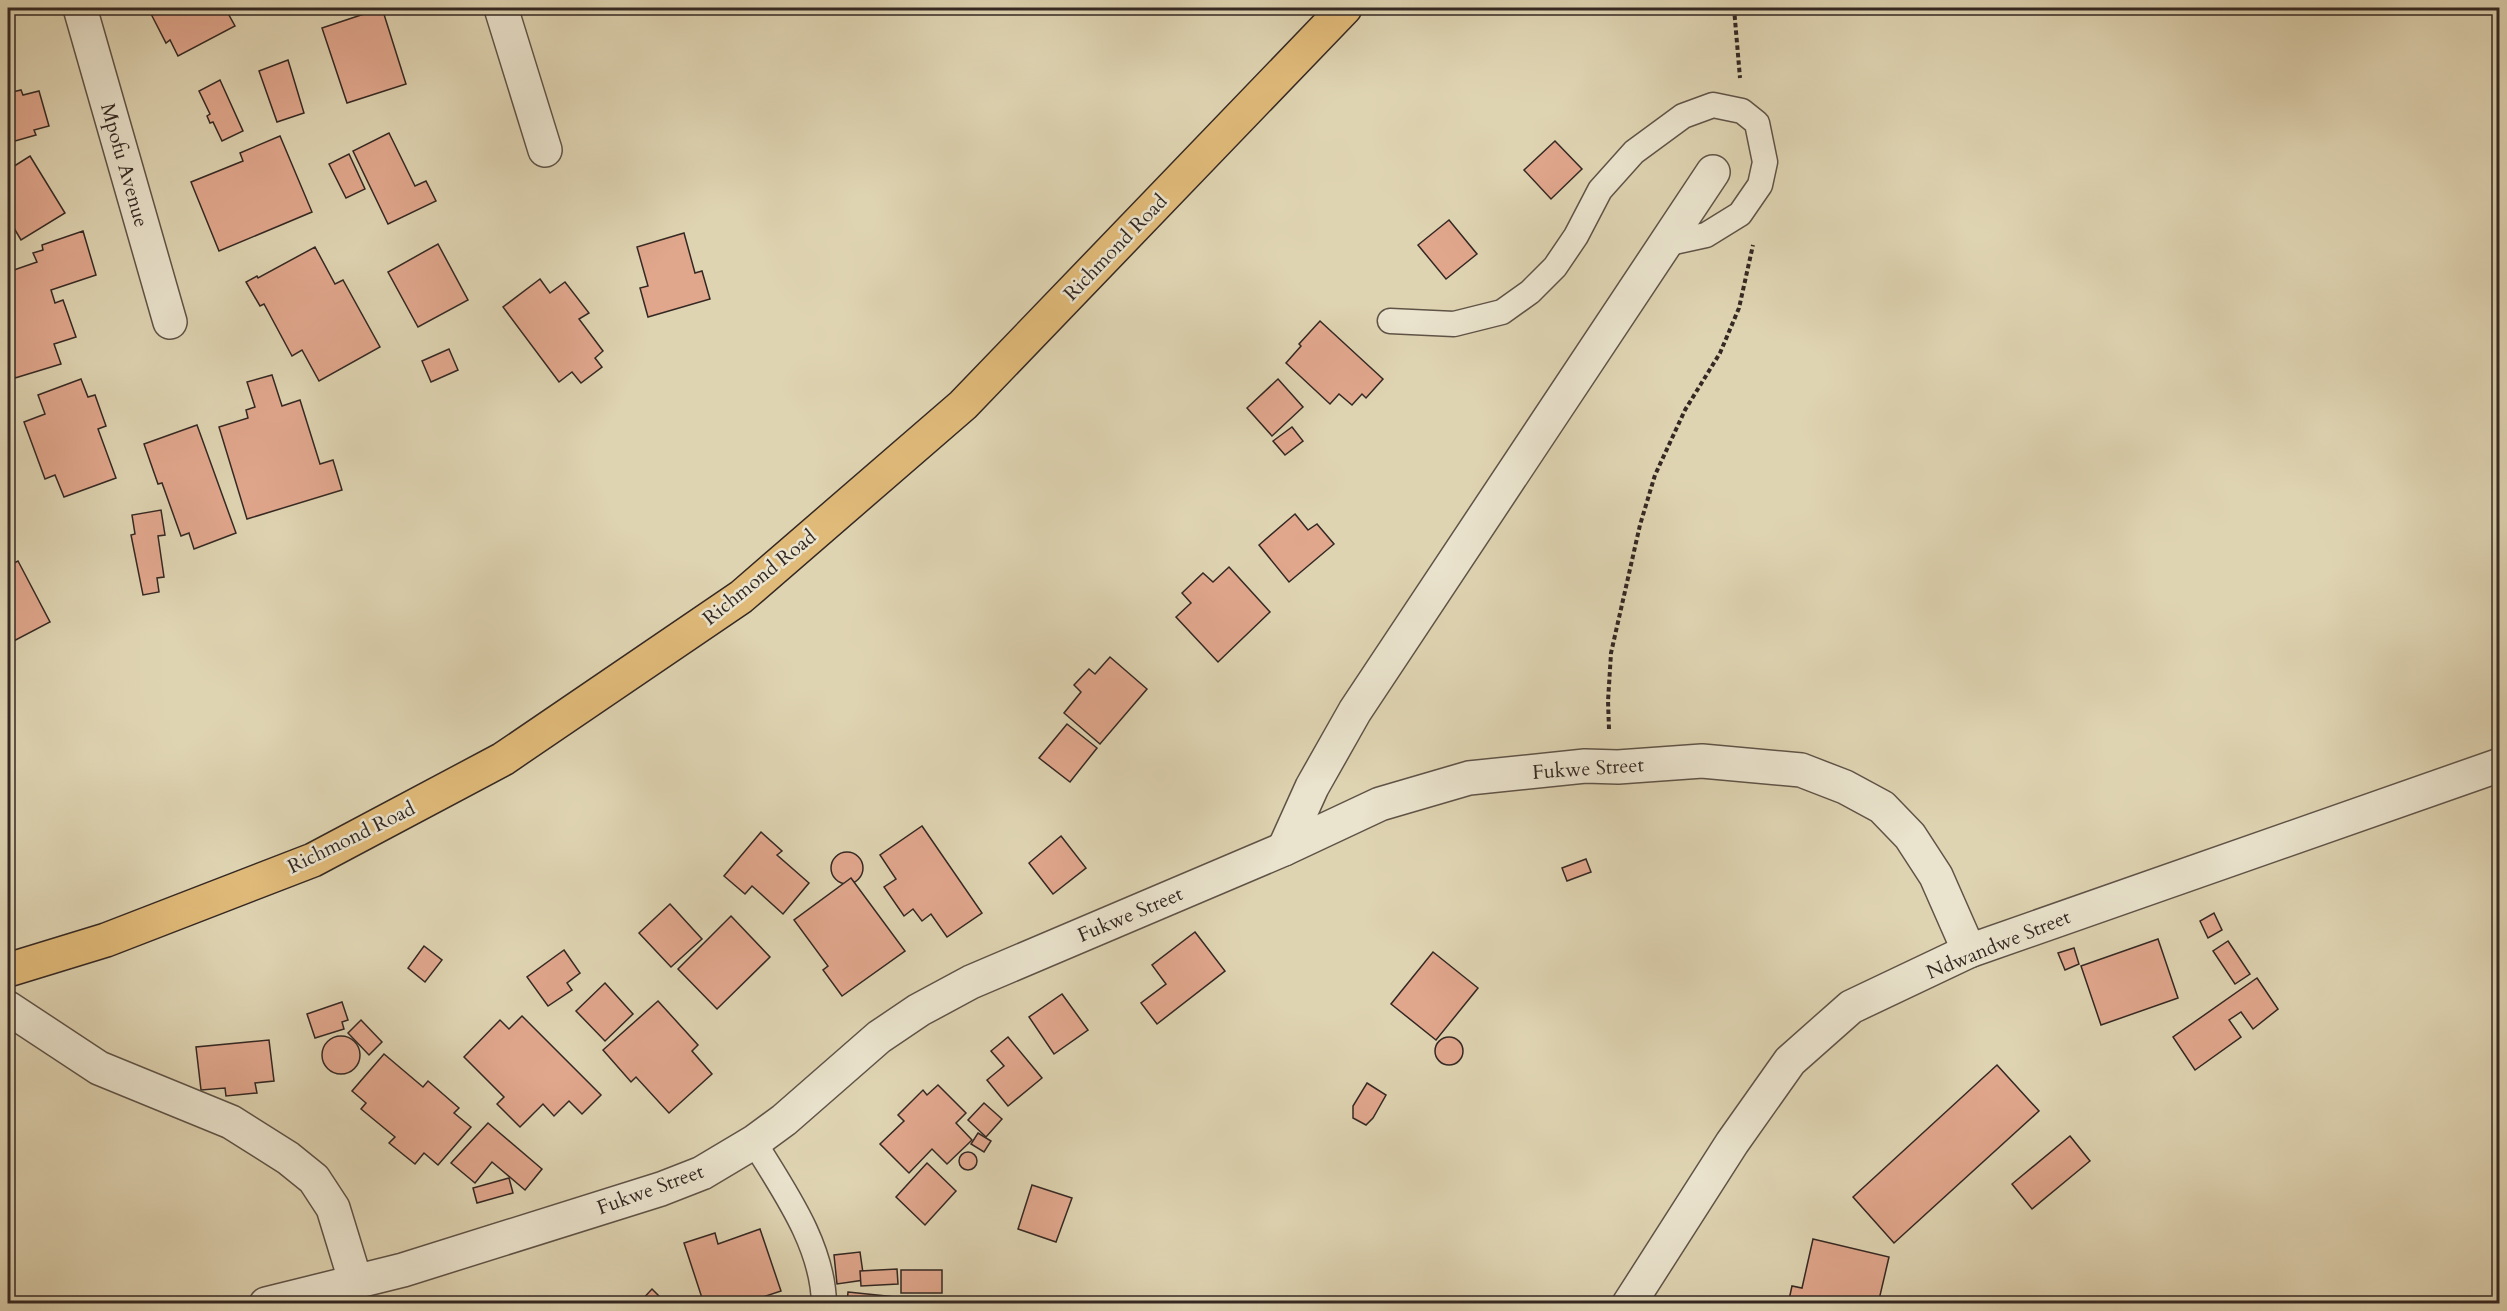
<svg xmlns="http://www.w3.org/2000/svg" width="2507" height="1311" font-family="Cardo,serif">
  <rect width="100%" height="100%" fill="#dfd4b2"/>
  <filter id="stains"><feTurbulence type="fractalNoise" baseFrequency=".00333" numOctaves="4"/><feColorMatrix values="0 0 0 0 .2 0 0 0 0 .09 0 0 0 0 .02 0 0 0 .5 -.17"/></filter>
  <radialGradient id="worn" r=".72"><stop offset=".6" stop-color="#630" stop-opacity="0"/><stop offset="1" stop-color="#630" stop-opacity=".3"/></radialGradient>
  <g fill="#e1a78d" stroke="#342823" stroke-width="1.5">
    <polygon points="8,8 20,8 8,13"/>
    <polygon points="154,8 225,8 235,26 178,56 170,40 166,43 149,10"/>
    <polygon points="382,8 406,84 347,103 322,28"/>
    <polygon points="288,60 304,113 277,122 259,71"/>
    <polygon points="220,80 243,131 222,141 213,122 210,123 207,116 210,114 199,91"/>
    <polygon points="21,90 23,95 39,91 49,126 34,130 36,135 8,143 8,93"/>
    <polygon points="389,133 415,186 426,181 436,201 388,224 353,151"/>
    <polygon points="280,136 312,212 219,251 191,182 243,161 240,153"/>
    <polygon points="1555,141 1582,169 1551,199 1524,170"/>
    <polygon points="349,154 365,189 346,198 329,164"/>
    <polygon points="30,156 65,213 21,240 8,218 8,170"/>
    <polygon points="1449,220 1477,254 1446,279 1418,245"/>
    <polygon points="83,231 96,275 51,290 55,303 63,300 76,337 54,344 61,364 15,378 8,353 8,272 37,262 33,253 43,250 42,245"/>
    <polygon points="684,233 695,273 702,271 710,299 648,317 640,288 648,286 637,247"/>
    <polygon points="438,244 468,300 418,327 388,272"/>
    <polygon points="315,247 335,284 343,280 380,347 319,381 302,350 292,356 264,304 260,306 246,282 257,276 258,278"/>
    <polygon points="540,279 550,293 565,282 589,313 579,319 603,351 595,358 602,367 581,383 572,372 559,382 503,307"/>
    <polygon points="1320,321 1383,379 1366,398 1362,394 1352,405 1339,394 1330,404 1286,363 1301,346 1299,344"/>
    <polygon points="449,349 458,370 431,382 422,361"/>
    <polygon points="272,375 282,406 300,400 320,464 333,460 342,490 247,519 219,427 248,418 246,410 255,407 247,382"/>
    <polygon points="81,379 88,397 95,395 106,426 98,429 116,478 64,497 55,475 45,479 24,422 45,414 38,395"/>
    <polygon points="1278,379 1303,407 1272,436 1247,408"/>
    <polygon points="197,425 236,533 194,549 189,533 181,536 162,483 158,484 144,444"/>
    <polygon points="1292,427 1303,441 1285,455 1273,441"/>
    <polygon points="161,510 165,535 158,536 164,577 157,578 159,592 143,595 131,535 135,534 132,515"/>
    <polygon points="1295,514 1308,530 1317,524 1334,544 1289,582 1259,545"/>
    <polygon points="18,561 50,622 8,644 8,566"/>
    <polygon points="1229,567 1270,612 1218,662 1176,617 1191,603 1182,593 1203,573 1213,582"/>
    <polygon points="1110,657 1147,689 1100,744 1064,713 1081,692 1074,685 1089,669 1095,674"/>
    <polygon points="1067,724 1097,748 1070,782 1039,758"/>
    <polygon points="922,826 982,913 947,937 931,914 922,921 913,909 904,916 884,887 896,879 880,855"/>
    <polygon points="761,832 782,851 777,855 809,883 783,914 752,886 745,894 724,876"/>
    <polygon points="1061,836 1086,868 1053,894 1029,863"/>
    <circle cx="847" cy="868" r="16"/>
    <polygon points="1586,859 1591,872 1567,881 1562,868"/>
    <polygon points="851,878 905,951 842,996 823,970 828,966 794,920"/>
    <polygon points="670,904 702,939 671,967 639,933"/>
    <polygon points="2214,913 2222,930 2208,938 2200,921"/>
    <polygon points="731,916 770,957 717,1009 678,969"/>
    <polygon points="1195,932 1225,971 1157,1024 1141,1003 1166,984 1152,965"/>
    <polygon points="2158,939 2178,998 2101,1025 2081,966"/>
    <polygon points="2228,941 2250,974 2235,984 2213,951"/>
    <polygon points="424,946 442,960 425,982 408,968"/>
    <polygon points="2074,948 2079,964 2065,970 2058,953"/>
    <polygon points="564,950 580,973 567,983 572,990 548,1006 527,977"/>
    <polygon points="1433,952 1478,988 1436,1040 1391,1004"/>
    <polygon points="2257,978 2278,1009 2253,1029 2241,1012 2229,1020 2241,1037 2195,1070 2173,1037"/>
    <polygon points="605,983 633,1014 605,1041 576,1011"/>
    <polygon points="1062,994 1088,1030 1054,1054 1029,1017"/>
    <polygon points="658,1001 698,1045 692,1051 712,1074 669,1113 636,1077 631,1082 603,1050"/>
    <polygon points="342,1002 348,1020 342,1022 344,1029 315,1038 307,1014"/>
    <polygon points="522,1016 601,1095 582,1114 569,1101 554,1116 543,1104 520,1127 497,1104 504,1097 464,1057 500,1020 509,1029"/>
    <polygon points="361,1020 382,1042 369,1055 348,1033"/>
    <circle cx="341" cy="1055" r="19"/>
    <circle cx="1449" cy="1051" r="14"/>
    <polygon points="1008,1037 1042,1078 1008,1106 987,1080 1004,1066 991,1051"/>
    <polygon points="269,1040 274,1081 255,1083 257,1093 226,1096 225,1088 201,1090 196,1047"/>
    <polygon points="384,1054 423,1087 428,1081 459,1108 454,1113 471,1127 438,1165 424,1153 415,1164 389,1143 395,1137 361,1109 366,1103 352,1091"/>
    <polygon points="1997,1065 2039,1111 1894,1243 1853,1197"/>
    <polygon points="1367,1083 1386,1095 1373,1118 1366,1125 1353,1118 1353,1106"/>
    <polygon points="938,1085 966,1113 956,1123 972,1140 947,1164 932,1149 909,1173 880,1144 904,1121 898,1115 923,1090 927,1095"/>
    <polygon points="984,1103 1002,1119 986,1137 968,1120"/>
    <polygon points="488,1123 542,1169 525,1190 492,1162 475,1183 451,1163"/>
    <polygon points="978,1133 991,1141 984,1152 971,1144"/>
    <polygon points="2070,1136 2090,1161 2032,1209 2012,1184"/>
    <circle cx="968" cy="1161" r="9"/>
    <polygon points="927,1163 956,1191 925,1225 896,1197"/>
    <polygon points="509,1178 513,1193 477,1203 473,1188"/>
    <polygon points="1032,1185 1072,1198 1056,1242 1018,1229"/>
    <polygon points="760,1229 781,1291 742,1304 704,1304 684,1243 715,1233 718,1244"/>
    <polygon points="1813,1239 1889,1257 1878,1304 1788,1304 1792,1286 1802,1288"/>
    <polygon points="860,1252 864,1280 837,1284 834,1255"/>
    <polygon points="897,1269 898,1284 861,1286 860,1271"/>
    <rect x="901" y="1270" width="41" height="23"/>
    <polygon points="652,1289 667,1304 638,1304"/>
    <polygon points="848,1292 905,1298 904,1304 847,1304"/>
    <polygon points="907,1298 938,1302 938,1304 906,1304"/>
  </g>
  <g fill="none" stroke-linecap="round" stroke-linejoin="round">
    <g stroke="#5f5347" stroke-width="27">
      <g id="lane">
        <polyline points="1390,321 1454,324 1502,312 1530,292 1555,267 1576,236 1600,190 1634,152 1683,116 1713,105 1742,111 1757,123 1765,162 1760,185 1740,214 1706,235 1665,244"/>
        <path d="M754 1142C784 1191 823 1245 824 1304"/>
      </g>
    </g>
    <g stroke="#5f5347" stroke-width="36">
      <g id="street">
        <polyline points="80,8 170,322"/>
        <polyline points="501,8 545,150"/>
        <polyline points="1284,849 1312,787 1355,711 1713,172"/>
        <polyline points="8,1008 99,1068 231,1122 288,1158 314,1179 333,1208 356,1283"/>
        <polyline points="266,1304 403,1270 661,1189 702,1173 754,1142 784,1120 879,1037 919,1010 971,982 1284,849 1380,804 1469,778 1585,766 1618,767 1702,761 1801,770 1845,787 1882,807 1910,836 1936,876 1969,951"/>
        <polyline points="1629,1304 1732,1143 1790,1061 1851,1007 1969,951 2500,765"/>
      </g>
    </g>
    <g stroke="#342823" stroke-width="36">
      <polyline id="highway" points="8,970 106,940 313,860 503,759 741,597 963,405 1345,8"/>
    </g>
    <g stroke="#342823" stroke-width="4" stroke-dasharray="4.5 3" stroke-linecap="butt">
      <polyline points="1734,8 1740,78"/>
      <polyline points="1609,729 1608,701 1611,653 1640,525 1655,475 1685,410 1720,353 1739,308 1753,245"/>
    </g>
    <use href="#lane" stroke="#eae3cd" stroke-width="24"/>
    <use href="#street" stroke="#eae3cd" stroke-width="33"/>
    <use href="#highway" stroke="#e0ba79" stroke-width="33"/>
  </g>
  <g text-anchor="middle" stroke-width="5" stroke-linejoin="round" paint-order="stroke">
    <g font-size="20" fill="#342823" stroke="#eae3cd">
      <text transform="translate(125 165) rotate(74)" y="7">Mpofu Avenue</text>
      <text transform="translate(1115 247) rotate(-46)" y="7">Richmond Road</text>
      <text transform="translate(759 577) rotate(-39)" y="7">Richmond Road</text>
      <text transform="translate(1588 768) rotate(-4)" y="7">Fukwe Street</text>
      <text transform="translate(351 837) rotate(-26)" y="7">Richmond Road</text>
      <text transform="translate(1130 914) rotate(-23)" y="7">Fukwe Street</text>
      <text transform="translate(1998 944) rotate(-22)" y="7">Ndwandwe Street</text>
      <text transform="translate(650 1189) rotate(-20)" y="7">Fukwe Street</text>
    </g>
  </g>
  <rect width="2507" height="1311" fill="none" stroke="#dfd4b2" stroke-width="30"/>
  <rect x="9" y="9" width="2489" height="1293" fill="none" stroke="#342823" stroke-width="3"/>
  <rect x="15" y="15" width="2477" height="1281" fill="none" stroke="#342823" stroke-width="1.5"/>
  <rect width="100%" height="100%" filter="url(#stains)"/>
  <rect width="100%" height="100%" fill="url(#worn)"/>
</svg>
